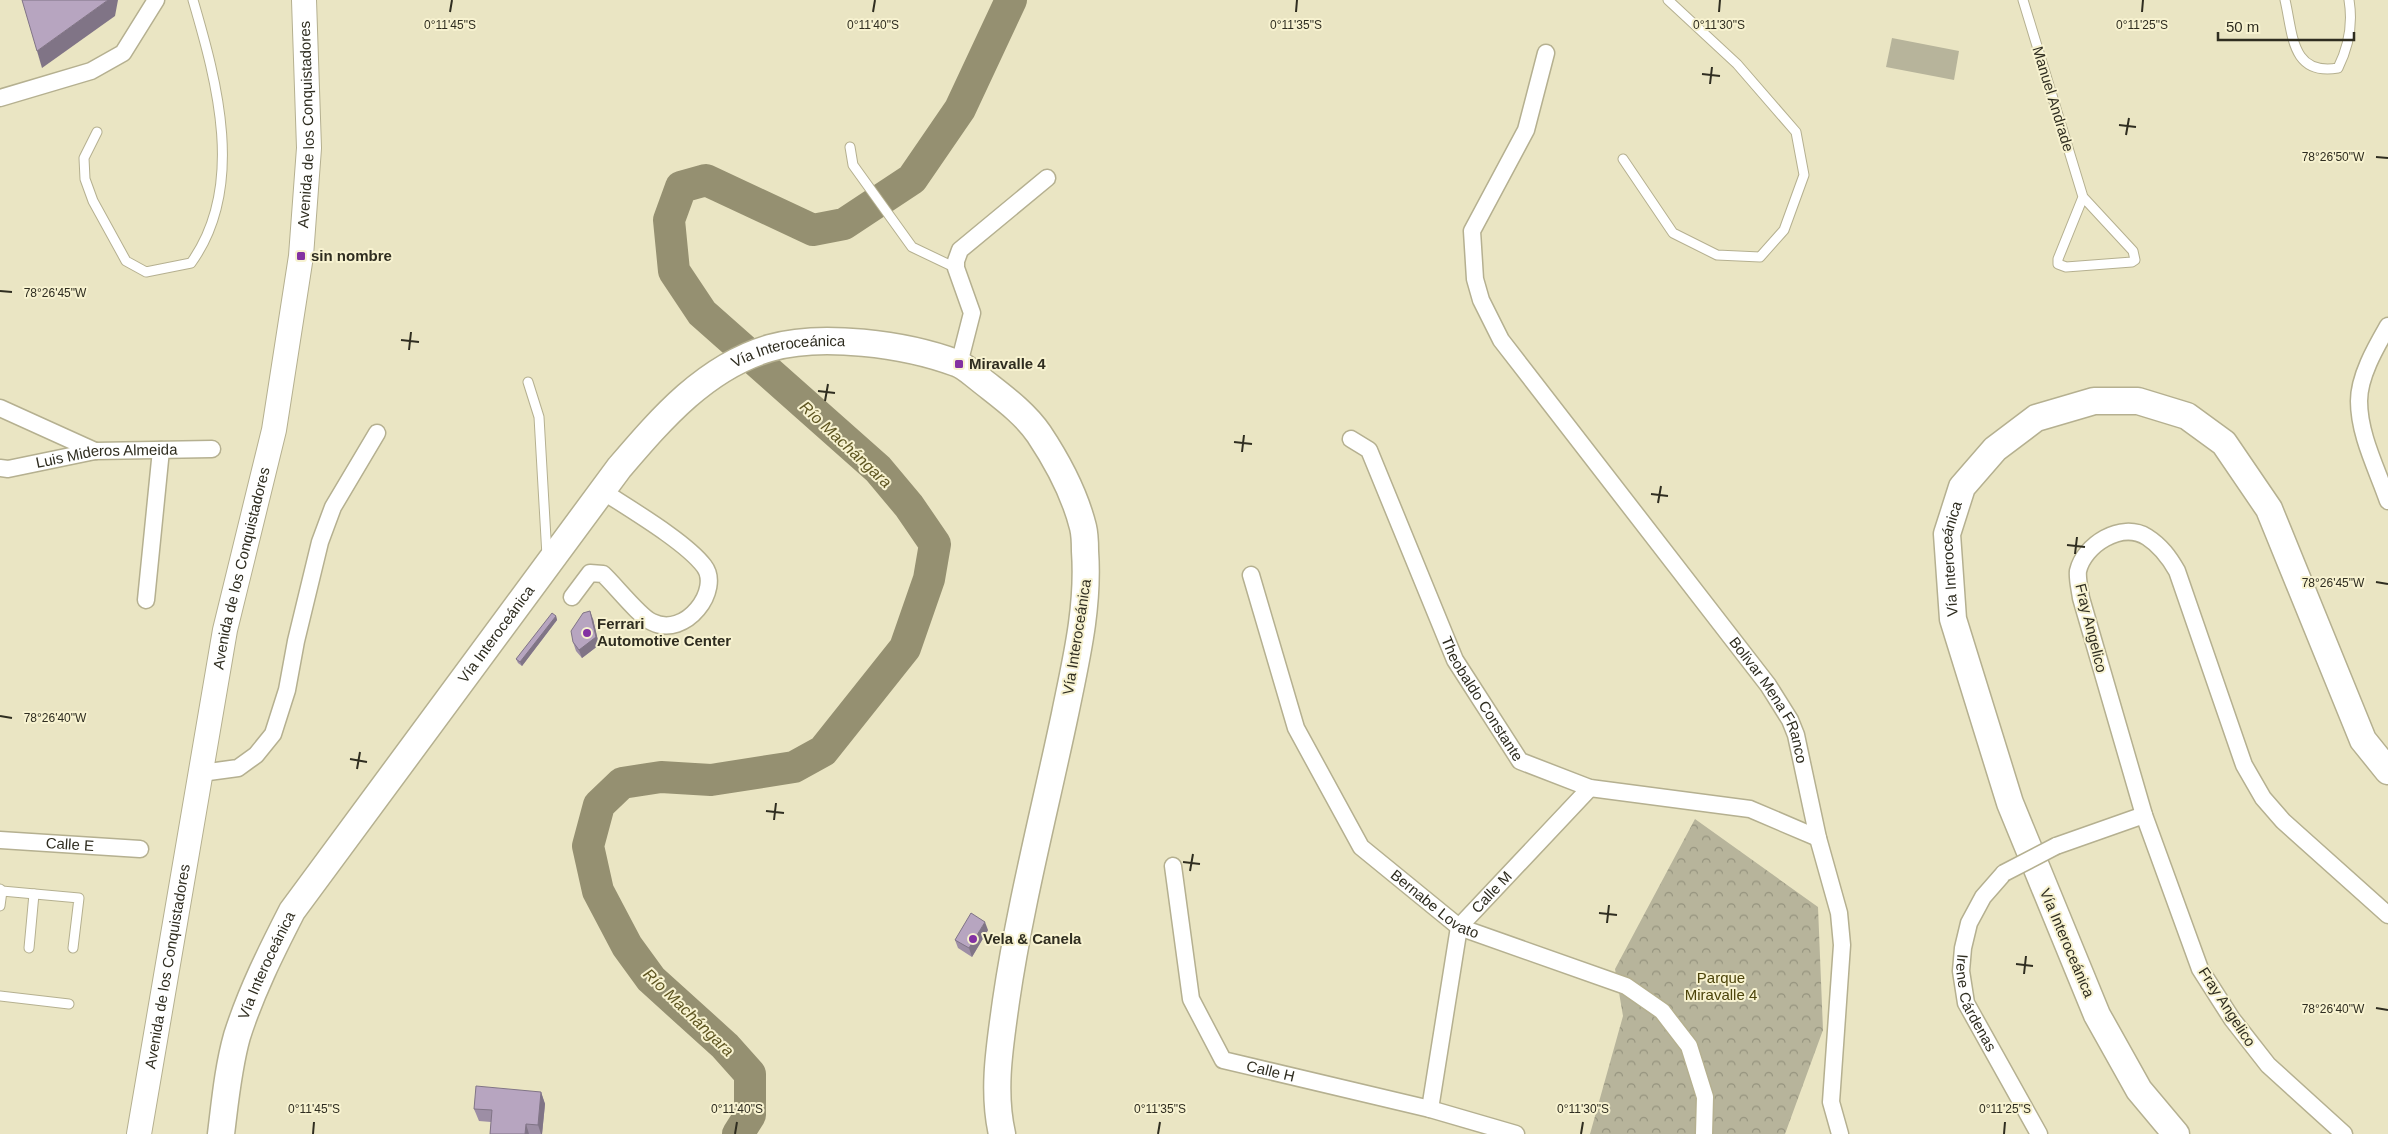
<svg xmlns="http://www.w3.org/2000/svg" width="2388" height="1134" font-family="Helvetica,sans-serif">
  <defs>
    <pattern id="forest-crowns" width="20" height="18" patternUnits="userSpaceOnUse" patternTransform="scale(1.25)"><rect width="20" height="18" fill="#b7b49b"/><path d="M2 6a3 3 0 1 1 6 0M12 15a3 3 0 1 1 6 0" fill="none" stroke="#95937e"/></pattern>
  </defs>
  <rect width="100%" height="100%" fill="#eae5c3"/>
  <polygon fill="#b7b49b" points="1892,38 1959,51 1954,80 1886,67"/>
  <polygon fill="url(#forest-crowns)" points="1695,819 1818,907 1823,1030 1785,1134 1590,1134 1623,1016 1615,969"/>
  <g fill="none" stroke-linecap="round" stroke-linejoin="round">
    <polyline stroke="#959071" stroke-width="32" points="738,1134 750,1115 750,1074 725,1046 651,979 627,946 598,891 588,846 599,805 622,783 661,777 711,780 794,767 823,751 905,648 929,579 935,544 909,506 878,469 702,313 674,271 669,220 681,187 706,180 813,230 844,224 912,179 960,109 1011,0"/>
    <g stroke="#b5b090" stroke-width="11">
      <g id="lane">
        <polyline points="2023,0 2083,197 2133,251 2135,260 2132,262 2066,267 2058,264 2058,259 2083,197"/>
        <path d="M2285 0C2293 34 2291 76 2338 68 2349 46 2353 24 2349 0"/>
        <path d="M97 132 84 158 85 179 93 201 126 261 146 272 191 263C246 187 217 82 193 0"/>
        <polyline points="850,147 853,165 912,247 956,268"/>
        <polyline points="1623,159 1673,233 1717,255 1760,257 1784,230 1804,175 1796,132 1737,64 1668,0"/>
        <polyline points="528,382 539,417 547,556"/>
        <polyline points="0,889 2,891 0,906"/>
        <polyline points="2,891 79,898 73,948"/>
        <polyline points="29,948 34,894"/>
        <polyline points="0,996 69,1004"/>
      </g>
    </g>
    <g stroke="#b5b090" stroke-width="19">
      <g id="street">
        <path id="s1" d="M1546 53 1526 130 1472 231 1475 279 1481 300 1501 340 1768 685 1790 720 1796 735 1818 838 1839 913 1842 945 1831 1102 1840 1134"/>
        <polyline points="0,98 91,71 123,53 156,0"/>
        <path d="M2388 326C2376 347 2359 376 2359 401 2359 435 2377 469 2388 501"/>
        <polyline points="959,364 972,313 956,268 956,261 960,250 1047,178"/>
        <polyline points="0,408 95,451"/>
        <path id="s2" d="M1351 439 1369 450 1455 660 1520 761 1590 788 1750 809 1818 838"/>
        <path id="s3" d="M0 468 8 469 95 451 212 449"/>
        <path id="s4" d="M1251 575 1296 728 1361 847 1459 927 1626 986 1662 1011 1689 1046 1705 1097 1704 1134"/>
        <path d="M572 597 590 573 603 574C614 584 640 617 652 622 686 639 722 589 704 566 686 542 630 509 604 492"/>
        <polyline points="146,600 161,450"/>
        <polyline points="201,773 238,768 256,755 273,734 287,690 296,641 320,542 333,507 377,433"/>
        <path id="s5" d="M0 840 140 849"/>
        <polyline points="2056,846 2144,815"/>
        <path id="s6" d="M1173 866 1191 999 1223 1060 1430 1109 1516 1134"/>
        <path id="s7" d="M2004 873 1983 897 1969 923 1963 948 1961 971 1966 1003 2039 1134"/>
        <path id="s8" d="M1430 1109 1459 927 1590 788"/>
        <path d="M2344 1134 2268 1065 2232 1019 2200 969 2144 815 2081 598C2080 590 2077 579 2078 571 2084 545 2121 521 2147 537 2161 546 2169 557 2177 571L2244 765 2263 798 2283 821 2388 915"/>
      </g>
    </g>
    <g stroke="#b5b090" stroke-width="26">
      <g id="secondary">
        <path id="s9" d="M139 1134 225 630 274 430 301 256 309 148 304 0"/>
      </g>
    </g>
    <g stroke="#b5b090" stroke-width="29">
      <g id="primary">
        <path id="s10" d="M221 1134C225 1102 228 1068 237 1036 251 992 271 952 292 911L619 468C661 419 705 367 770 348 821 333 905 344 956 363 965 366 973 374 981 380 1001 396 1024 412 1039 434 1057 461 1075 495 1083 527 1085 535 1085 543 1085 551 1089 607 1076 660 1065 714 1045 809 1020 905 1006 1001 1000 1045 992 1090 1002 1134"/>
        <path id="s11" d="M2176 1134 2139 1090 2097 1015 2010 803 1953 619 1947 534 1962 487 1995 449 2036 418 2094 401H2138L2187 416 2224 443 2269 509 2363 740 2388 771"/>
      </g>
    </g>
    <use href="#lane" stroke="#fff" stroke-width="9"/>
    <use href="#street" stroke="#fff" stroke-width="16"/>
    <use href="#secondary" stroke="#fff" stroke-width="24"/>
    <use href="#primary" stroke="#fff" stroke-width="26"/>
    <g stroke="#b5b090" stroke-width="19" stroke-linecap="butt">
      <polyline id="street-bridge" points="2004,873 2056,846"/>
    </g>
    <use href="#street-bridge" stroke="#fff" stroke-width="16"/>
  </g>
  <g fill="#9d8ea5">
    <polygon points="556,616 557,620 522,666 518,663 516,659"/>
    <polygon points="593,619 599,645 582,658 576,651 573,642"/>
    <polygon points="988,930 972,957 958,948 955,940"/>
    <polygon points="541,1092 545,1104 542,1134 490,1134 491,1122 479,1121 474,1109"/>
  </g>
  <g fill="#807486">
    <polygon points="108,0 118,0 115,16 42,68 37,51"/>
    <polygon points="590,611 593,619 599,645 582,658 579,650"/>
    <polygon points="556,616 557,620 522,666 520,662"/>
    <polygon points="985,922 988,930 972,957 969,948"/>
    <polygon points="541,1092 545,1104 542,1134 541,1134 538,1125"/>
    <polygon points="526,1124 529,1134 525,1134"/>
  </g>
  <g fill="#b7a5c0" stroke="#807486">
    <polygon points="22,0 108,0 37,51"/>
    <polygon points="590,611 596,637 579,650 573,642 571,631 583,613"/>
    <polygon points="552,613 556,616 520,662 516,659"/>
    <polygon points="971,913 985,922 969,948 955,940"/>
    <polygon points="476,1086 541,1092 538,1125 526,1124 525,1134 490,1134 492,1110 474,1109"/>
  </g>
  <path fill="none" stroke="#2f2d20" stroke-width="2" d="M450 12 452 0M873 12 875 0M1296 12 1297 0M1719 12 1720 0M2142 12 2143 0M1702 74 1720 76M1710 84 1712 67M2119 125 2136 127M2126 135 2129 118M2376 157 2388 158M0 291 12 292M401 340 419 342M409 350 411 332M818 391 835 393M825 401 828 384M1234 442 1252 444M1242 452 1244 435M1651 494 1668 496M1658 503 1661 486M2067 545 2085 547M2075 554 2077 537M2376 582 2388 584M0 716 12 718M350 759 367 762M357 769 360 752M766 811 784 813M774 820 776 803M1183 862 1200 864M1190 871 1193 854M1599 913 1617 915M1607 923 1609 905M2016 964 2033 966M2024 974 2026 956M2376 1008 2388 1010M313 1134 314 1122M735 1134 737 1122M1158 1134 1160 1122M1581 1134 1583 1122M2004 1134 2005 1122"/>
  <g fill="#8332a2" stroke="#f7f2d0" stroke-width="2">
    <rect x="296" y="251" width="10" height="10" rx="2.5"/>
    <rect x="954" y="359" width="10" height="10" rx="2.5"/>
    <circle cx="587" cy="633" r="5"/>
    <circle cx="973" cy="939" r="5"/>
  </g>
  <g text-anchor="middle" stroke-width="4" stroke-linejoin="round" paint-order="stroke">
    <g font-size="15" fill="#2f2d20" stroke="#f7f2d0">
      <text transform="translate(2053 99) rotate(73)" y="5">Manuel Andrade</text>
      <text dy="5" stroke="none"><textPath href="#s9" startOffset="1025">Avenida de los Conquistadores</textPath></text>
      <text dy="5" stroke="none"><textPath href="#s10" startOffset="1000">Vía Interoceánica</textPath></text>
      <text dy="5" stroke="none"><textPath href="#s3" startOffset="108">Luis Mideros Almeida</textPath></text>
      <text dy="5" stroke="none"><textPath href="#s11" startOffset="626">Vía Interoceánica</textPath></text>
      <text dy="5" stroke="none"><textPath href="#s9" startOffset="575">Avenida de los Conquistadores</textPath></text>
      <text transform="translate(2091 628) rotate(76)" y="5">Fray Angelico</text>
      <text dy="5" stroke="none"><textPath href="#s10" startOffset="580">Vía Interoceánica</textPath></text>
      <text transform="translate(1077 637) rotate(-81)" y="5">Vía Interoceánica</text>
      <text dy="5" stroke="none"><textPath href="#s2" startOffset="295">Theobaldo Constante</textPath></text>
      <text dy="5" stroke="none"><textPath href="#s1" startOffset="759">Bolivar Mena FRanco</textPath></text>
      <text dy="5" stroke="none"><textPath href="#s5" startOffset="70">Calle E</textPath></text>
      <text dy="5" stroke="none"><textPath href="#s8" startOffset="232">Calle M</textPath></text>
      <text dy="5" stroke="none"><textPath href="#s4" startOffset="389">Bernabe Lovato</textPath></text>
      <text transform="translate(2067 943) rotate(67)" y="5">Vía Interoceánica</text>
      <text dy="5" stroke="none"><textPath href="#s9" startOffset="170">Avenida de los Conquistadores</textPath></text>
      <text dy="5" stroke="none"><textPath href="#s10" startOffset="176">Vía Interoceánica</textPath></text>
      <text dy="5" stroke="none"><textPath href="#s7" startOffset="145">Irene Cárdenas</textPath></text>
      <text transform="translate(2227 1007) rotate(57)" y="5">Fray Angelico</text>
      <text dy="5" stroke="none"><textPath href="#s6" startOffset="252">Calle H</textPath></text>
    </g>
    <g font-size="15" font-weight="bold" fill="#2f2d20" stroke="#f7f2d0" text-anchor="start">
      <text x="311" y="261">sin nombre</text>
      <text x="969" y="369">Miravalle 4</text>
      <text x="597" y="629">Ferrari<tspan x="597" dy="17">Automotive Center</tspan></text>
      <text x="983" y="944">Vela &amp; Canela</text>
    </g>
    <g font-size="15" fill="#4c440a" stroke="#f7f2d0">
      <text x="1721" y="983">Parque<tspan x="1721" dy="17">Miravalle 4</tspan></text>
    </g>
    <g font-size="16" font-style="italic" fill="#5e5520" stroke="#f7f2d0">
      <text transform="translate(846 444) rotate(43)" y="6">Río Machángara</text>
      <text transform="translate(689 1012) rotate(44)" y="6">Río Machángara</text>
    </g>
  </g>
  <g font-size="12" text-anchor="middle" fill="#2f2d20" stroke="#f7f2d0" stroke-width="4" stroke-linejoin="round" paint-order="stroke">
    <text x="450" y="29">0°11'45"S</text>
    <text x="873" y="29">0°11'40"S</text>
    <text x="1296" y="29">0°11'35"S</text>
    <text x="1719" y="29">0°11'30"S</text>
    <text x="2142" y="29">0°11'25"S</text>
    <text x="2333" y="161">78°26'50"W</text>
    <text x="55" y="297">78°26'45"W</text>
    <text x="2333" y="587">78°26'45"W</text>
    <text x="55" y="722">78°26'40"W</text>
    <text x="2333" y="1013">78°26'40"W</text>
    <text x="314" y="1113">0°11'45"S</text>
    <text x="737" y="1113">0°11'40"S</text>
    <text x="1160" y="1113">0°11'35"S</text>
    <text x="1583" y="1113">0°11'30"S</text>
    <text x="2005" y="1113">0°11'25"S</text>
  </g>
  <path d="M2218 32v8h136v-8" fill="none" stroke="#2f2d20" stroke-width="2.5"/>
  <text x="2226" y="32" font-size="15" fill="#2f2d20" stroke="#f7f2d0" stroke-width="4" paint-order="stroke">50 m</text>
</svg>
